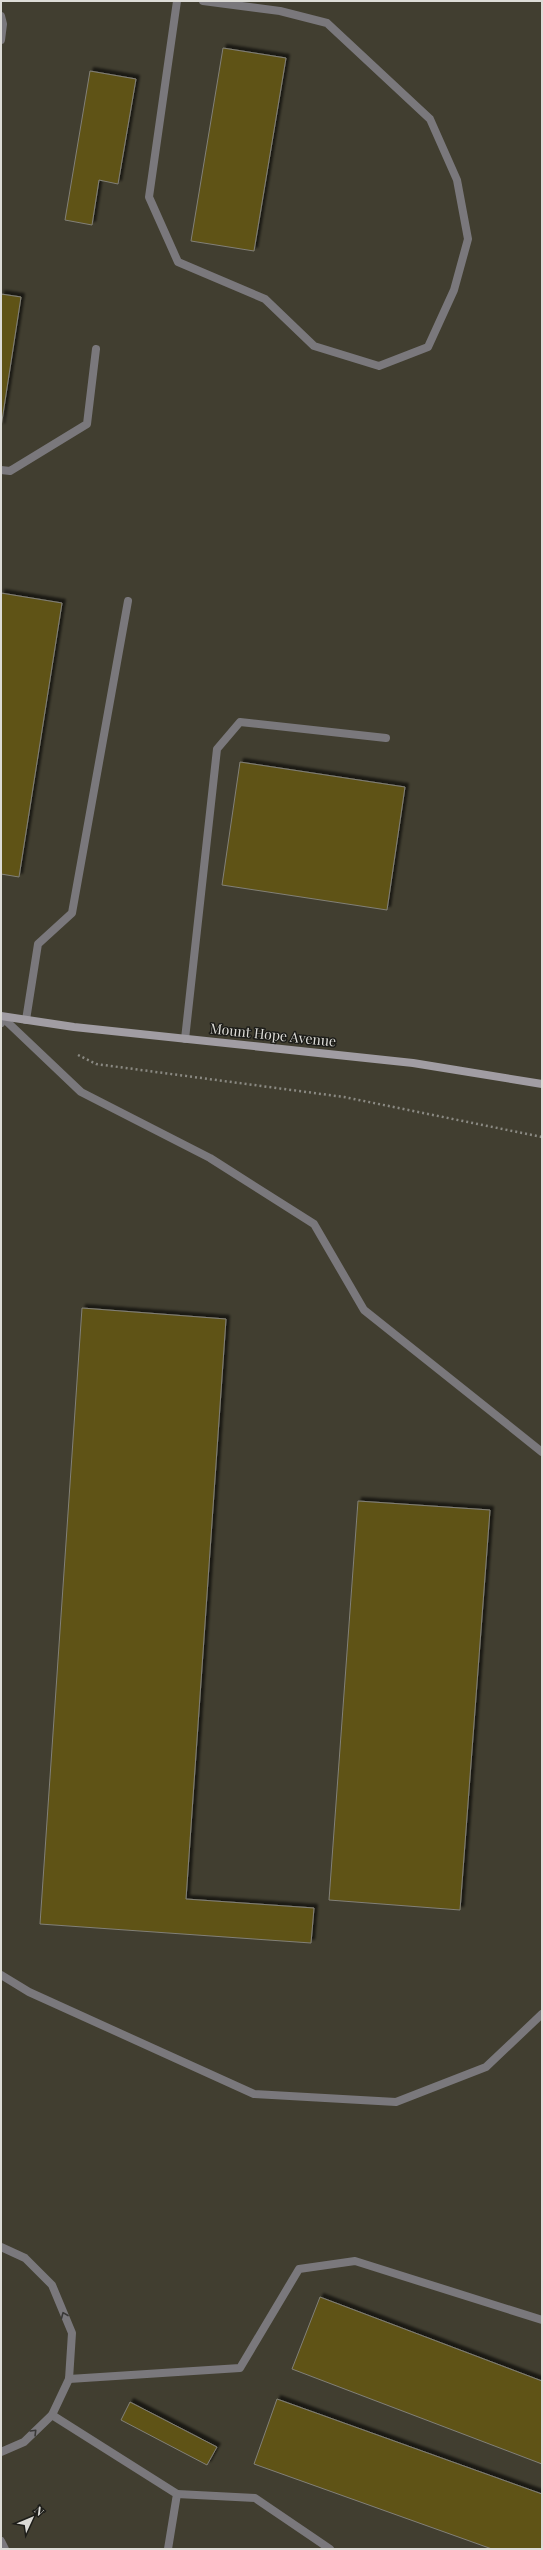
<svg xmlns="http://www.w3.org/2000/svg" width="543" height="2550" font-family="'Playfair Display',serif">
  <defs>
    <filter id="shadow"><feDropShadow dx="3.5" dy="-3.5" stdDeviation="1" flood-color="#0009"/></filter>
  </defs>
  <rect width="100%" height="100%" fill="#37352d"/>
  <rect fill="#413e30" x="1" y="1" width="541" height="2548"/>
  <g fill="#5e5218" stroke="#828077" filter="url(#shadow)">
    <polygon points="223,48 286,58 254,251 191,241"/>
    <polygon points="90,71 136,79 118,184 99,180 92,225 65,220"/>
    <polygon points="1,294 21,297 1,427"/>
    <polygon points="1,593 62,603 19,877 1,874"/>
    <polygon points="240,762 405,787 387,910 222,885"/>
    <polygon points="82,1308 226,1319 186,1899 314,1908 311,1943 40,1924"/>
    <polygon points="358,1501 490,1510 460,1910 329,1900"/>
    <polygon points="320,2297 542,2381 542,2464 292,2369"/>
    <polygon points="277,2399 542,2494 542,2549 492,2549 254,2464"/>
    <polygon points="130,2402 217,2447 207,2465 121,2420"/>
  </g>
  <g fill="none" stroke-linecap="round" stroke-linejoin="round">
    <polyline stroke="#8a8982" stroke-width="2.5" stroke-dasharray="2 3" stroke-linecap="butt" points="78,1055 96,1064 344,1097 542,1137"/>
    <g stroke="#7a787c" stroke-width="8">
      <polyline points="177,1 149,197 178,262 265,299 314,346 379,366 428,347 454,290 468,239 457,180 430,119 327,23 280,11 203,1"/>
      <polyline points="1,16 3,24 1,40"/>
      <polyline points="1,470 10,471 87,424 96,349"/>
      <polyline points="2,1017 81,1092 210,1158 314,1224 364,1310 542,1452"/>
      <polyline points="26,1020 38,944 72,913 128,601"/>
      <polyline points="185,1039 217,749 240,722 386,738"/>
      <polyline points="1,1975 29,1992 254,2094 396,2102 486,2067 542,2014"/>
      <polyline points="69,2379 240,2368 299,2269 355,2261 542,2320"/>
      <polyline points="52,2415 177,2494 168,2549"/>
      <polyline points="177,2494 255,2498 330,2549"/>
      <polyline points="1,2541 5,2549"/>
    </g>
    <g stroke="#7a787c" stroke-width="8">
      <polyline points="1,1023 2,1017"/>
      <polyline points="1,2247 25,2258 52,2285 72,2333 69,2379 52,2415 24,2442 1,2452"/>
    </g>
    <polyline stroke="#a19da3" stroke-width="8" points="1,1016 74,1027 413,1063 542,1084"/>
  </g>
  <defs><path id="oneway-chevron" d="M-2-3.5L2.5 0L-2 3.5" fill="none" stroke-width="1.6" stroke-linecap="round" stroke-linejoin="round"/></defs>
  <g stroke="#393837">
    <use href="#oneway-chevron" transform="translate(64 2315) rotate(-112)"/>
    <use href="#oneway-chevron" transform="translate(34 2432) rotate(-45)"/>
  </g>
  <g text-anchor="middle" stroke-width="3" stroke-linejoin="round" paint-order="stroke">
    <g font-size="14" fill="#dddcd7" stroke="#1d1d19">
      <text transform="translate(273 1035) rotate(6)" y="5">Mount Hope Avenue</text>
    </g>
  </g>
  <rect width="543" height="2550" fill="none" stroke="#dddcd7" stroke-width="4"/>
  <g transform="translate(32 2518) rotate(46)" stroke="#1d1d19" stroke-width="3" paint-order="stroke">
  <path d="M0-3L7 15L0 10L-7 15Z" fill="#dddcd7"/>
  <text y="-6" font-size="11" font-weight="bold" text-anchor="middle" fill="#dddcd7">N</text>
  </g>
</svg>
